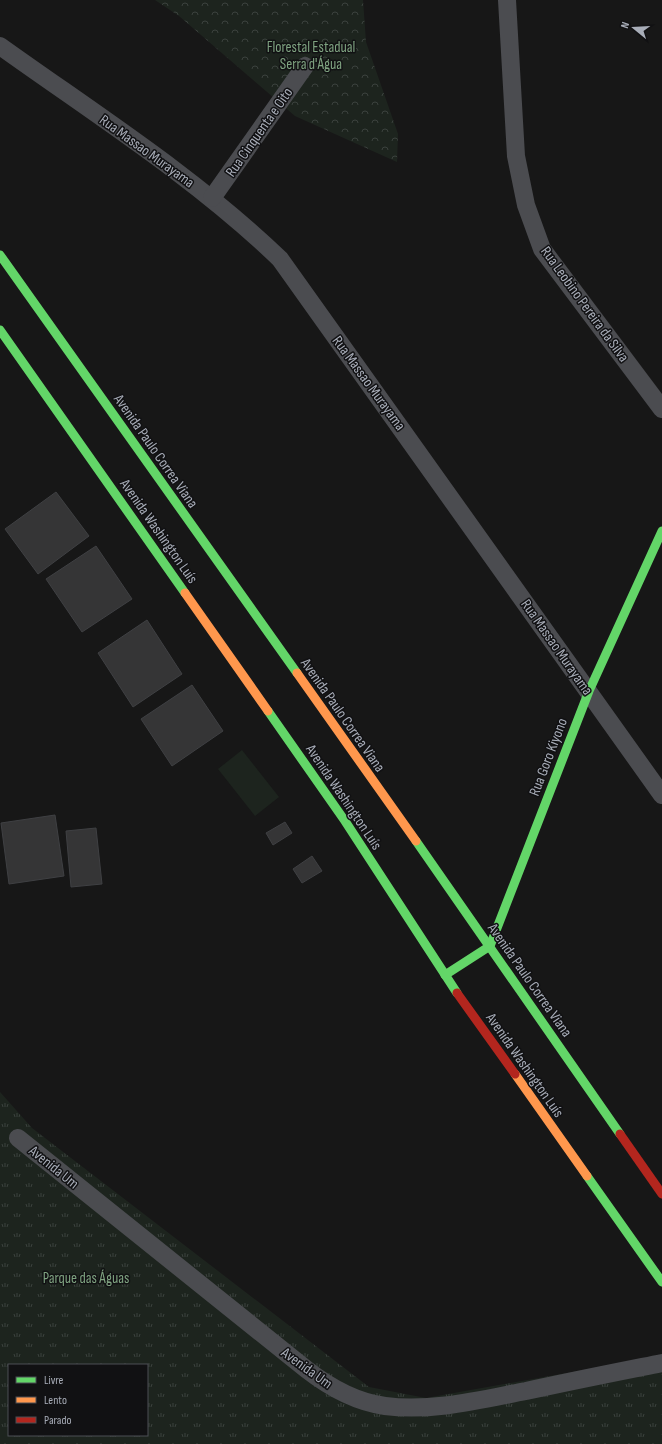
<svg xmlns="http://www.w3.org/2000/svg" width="662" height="1444" font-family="'Sofia Sans Condensed',sans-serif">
  <defs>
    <pattern id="grass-tufts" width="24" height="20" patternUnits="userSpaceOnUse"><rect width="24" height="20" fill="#1d241e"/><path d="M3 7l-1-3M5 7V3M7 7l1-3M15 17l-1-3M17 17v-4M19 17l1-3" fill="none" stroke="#3b413d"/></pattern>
    <pattern id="forest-crowns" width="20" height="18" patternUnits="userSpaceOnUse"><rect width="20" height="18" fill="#1d241e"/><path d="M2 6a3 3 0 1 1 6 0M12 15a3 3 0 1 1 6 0" fill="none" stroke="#3b413d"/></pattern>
  </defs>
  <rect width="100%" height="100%" fill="#171717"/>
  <path fill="url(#grass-tufts)" fill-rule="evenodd" d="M0 1092 32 1128 369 1387 426 1398 662 1356V1444H0ZM9 1365H147V1435H9Z"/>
  <polygon fill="url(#forest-crowns)" points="155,0 363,0 366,42 398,134 397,162 295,116 179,16"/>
  <polygon fill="#1d241e" points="242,750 279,797 255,816 218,769"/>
  <g fill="#353536" stroke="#3f4043">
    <polygon points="56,492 89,536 38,574 5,529"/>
    <polygon points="96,546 132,599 82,632 46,579"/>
    <polygon points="147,620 182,674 133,707 98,653"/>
    <polygon points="192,685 223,731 172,766 141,719"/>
    <polygon points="55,815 64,876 9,884 1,823"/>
    <polygon points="285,822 292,833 273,845 266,833"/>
    <polygon points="96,828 102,884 71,887 66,831"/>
    <polygon points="312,856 322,871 302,883 293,869"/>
  </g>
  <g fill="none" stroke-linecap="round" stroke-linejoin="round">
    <g stroke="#4b4c50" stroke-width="18">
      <polyline points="507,0 516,156 526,205 542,249 662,409"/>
      <path d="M0 46C95 114 196 178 280 259L662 795"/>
      <polyline points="212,198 305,66"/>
      <path d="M18 1138 306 1369C329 1387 356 1402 385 1406 432 1412 479 1400 526 1391 571 1381 617 1372 662 1363"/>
    </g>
    <g stroke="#63d668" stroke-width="9">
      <polyline points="0,255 297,673"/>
      <polyline points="0,330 185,593"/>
      <polyline points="268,711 345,821 457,993"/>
      <polyline points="416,841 620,1134"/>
      <polyline points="445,975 490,946 589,691 662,531"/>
      <polyline points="587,1176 662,1282"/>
    </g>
    <g stroke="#ff974d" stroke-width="9">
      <polyline points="185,593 268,711"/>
      <polyline points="297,673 416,841"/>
      <polyline points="515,1074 587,1176"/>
    </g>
    <g stroke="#b3261e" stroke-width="9">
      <polyline points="457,993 515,1074"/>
      <polyline points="620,1134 662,1194"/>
    </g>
  </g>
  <g text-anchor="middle" stroke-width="3" stroke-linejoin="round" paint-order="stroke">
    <g font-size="15" fill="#7fa381" stroke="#111113">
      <text x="311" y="52">Florestal Estadual<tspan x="311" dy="17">Serra d'Água</tspan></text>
      <text x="86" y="1283">Parque das Águas</text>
    </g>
    <g font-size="15" fill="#a8adb8" stroke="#111113">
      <text transform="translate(259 132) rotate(-55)" y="5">Rua Cinquenta e Oito</text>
      <text transform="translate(147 151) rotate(36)" y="5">Rua Massao Murayama</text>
      <text transform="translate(585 304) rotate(54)" y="5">Rua Leobino Pereira da Silva</text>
      <text transform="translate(369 383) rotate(54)" y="5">Rua Massao Murayama</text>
      <text transform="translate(156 451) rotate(55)" y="5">Avenida Paulo Correa Viana</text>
      <text transform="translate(159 531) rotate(55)" y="5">Avenida Washington Luís</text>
      <text transform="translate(557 647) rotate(55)" y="5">Rua Massao Murayama</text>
      <text transform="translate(343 715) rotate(55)" y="5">Avenida Paulo Correa Viana</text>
      <text transform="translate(548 757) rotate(-69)" y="5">Rua Goro Kiyono</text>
      <text transform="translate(344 797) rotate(56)" y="5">Avenida Washington Luís</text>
      <text transform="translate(530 980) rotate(55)" y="5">Avenida Paulo Correa Viana</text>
      <text transform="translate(525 1065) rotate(55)" y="5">Avenida Washington Luís</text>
      <text transform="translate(54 1167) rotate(39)" y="5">Avenida Um</text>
      <text transform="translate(307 1368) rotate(36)" y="5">Avenida Um</text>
    </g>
  </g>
  <rect x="8" y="1364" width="140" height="72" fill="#111113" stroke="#4d4f55"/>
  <rect x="16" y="1377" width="20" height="6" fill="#63d668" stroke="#4d4f55"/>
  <text x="44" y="1384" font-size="12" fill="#a8adb8">Livre</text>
  <rect x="16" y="1397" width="20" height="6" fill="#ff974d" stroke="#4d4f55"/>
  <text x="44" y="1404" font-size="12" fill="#a8adb8">Lento</text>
  <rect x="16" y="1417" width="20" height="6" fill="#b3261e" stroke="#4d4f55"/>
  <text x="44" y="1424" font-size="12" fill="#a8adb8">Parado</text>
  <g transform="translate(634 28) rotate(288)" stroke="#111113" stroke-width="3" paint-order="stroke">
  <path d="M0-3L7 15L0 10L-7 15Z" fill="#a8adb8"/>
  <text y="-6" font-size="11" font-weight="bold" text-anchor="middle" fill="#a8adb8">N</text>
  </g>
</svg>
